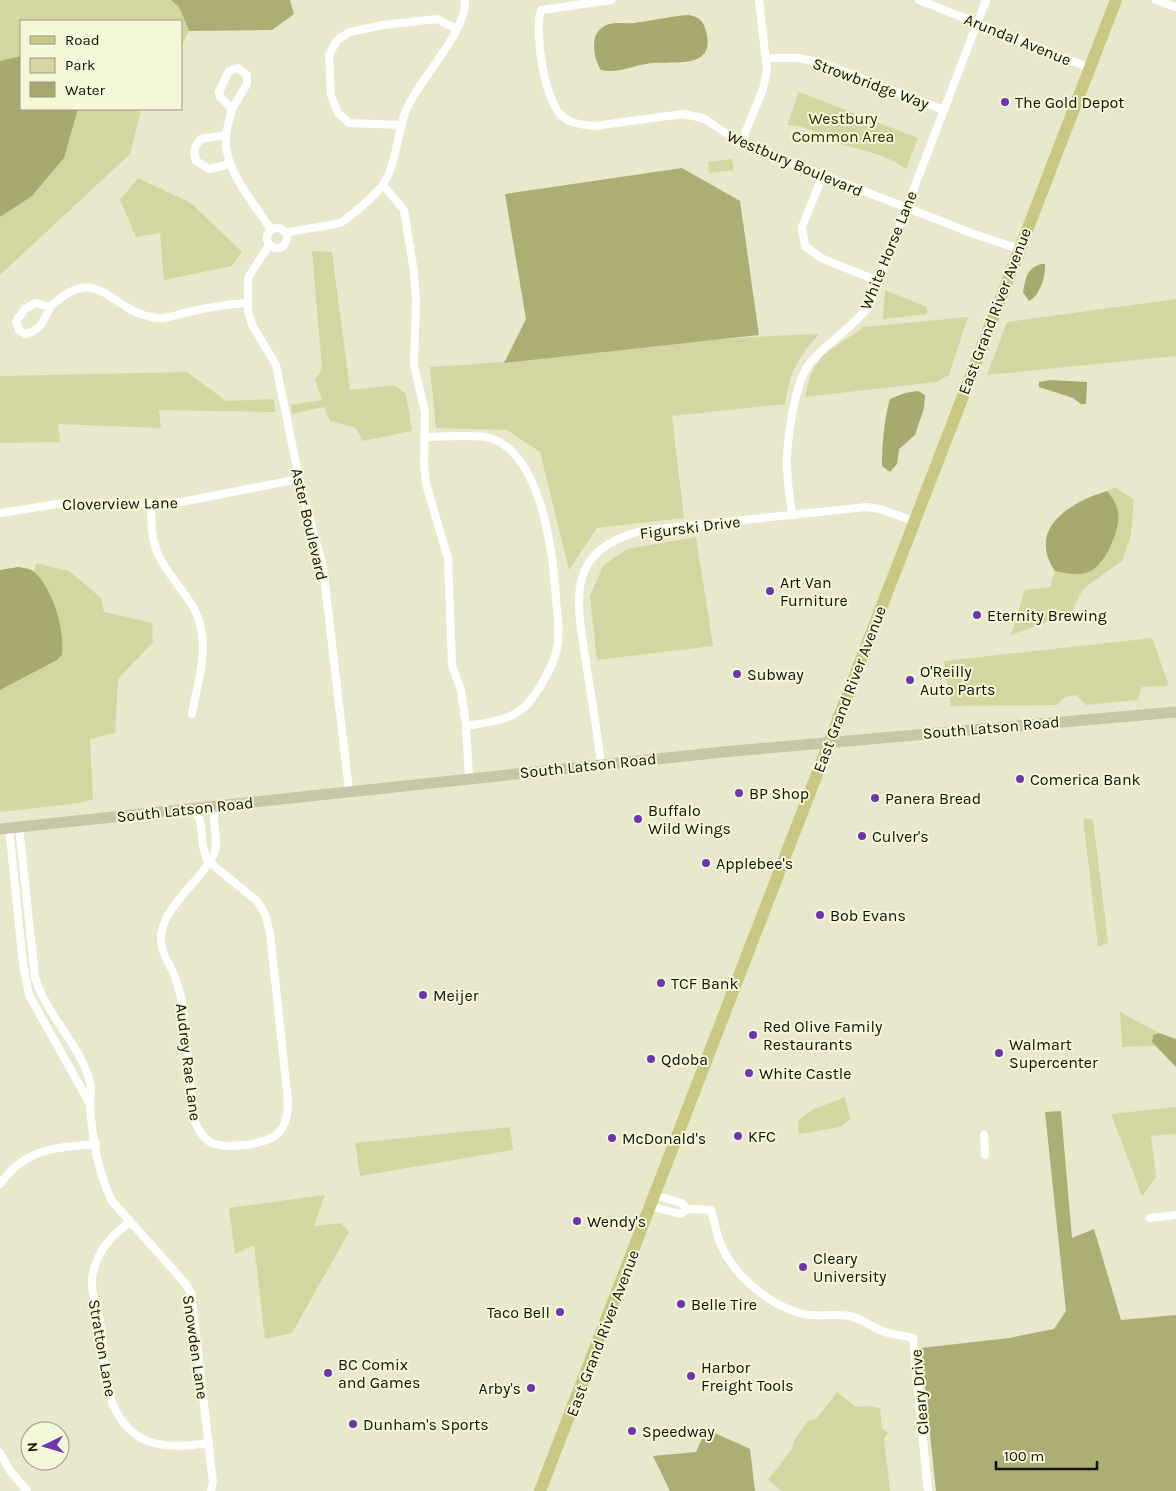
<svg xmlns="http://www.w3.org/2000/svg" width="1176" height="1491" font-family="Karla,sans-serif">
  <rect width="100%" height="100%" fill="#e8e9cc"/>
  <g fill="#d4d6a2">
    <polygon points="0,0 171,0 179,6 189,31 181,47 181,21 21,21 21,56 0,61"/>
    <path d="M799 92 918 138 906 169C884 153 862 151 838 143 817 135 811 126 787 125Z"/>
    <polygon points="78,109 141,109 130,154 0,275 0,217 32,196 64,158"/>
    <polygon points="732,159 734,170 709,173 708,162"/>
    <polygon points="138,178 191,203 242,252 232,266 164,280 160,233 136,237 120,200"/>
    <polygon points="312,251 332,252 350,390 394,385 406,394 412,431 363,441 356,428 330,421 324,407 292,414 291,405 322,400 315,380 322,369"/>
    <polygon points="885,290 927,307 927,314 883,319"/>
    <polygon points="1176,299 1176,356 987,375 1007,322"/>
    <polygon points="968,317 949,375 936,382 805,397 810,375 823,355 864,327"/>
    <path d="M819 334C796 361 791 369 785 404L672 416 684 518 597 528 569 570 540 452 507 430 436 428 430 367C560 360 689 337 819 334Z"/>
    <polygon points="187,372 226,401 274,399 275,412 159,410 161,428 58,424 60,442 0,443 0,376"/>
    <path d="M1115 487 1134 500 1131 535 1122 561 1083 589 1071 613 1011 635 1025 590 1050 587 1055 571 1073 574 1112 544C1117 523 1121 509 1107 491Z"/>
    <polygon points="696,537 713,646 597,660 590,596 603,566 627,549"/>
    <polygon points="36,563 69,571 101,598 104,612 152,623 153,642 118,679 115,733 90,739 93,799 80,803 0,812 0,690 57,660 62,655 47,588 34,571"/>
    <polygon points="1152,638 1169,686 1142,687 1137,700 1086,705 1076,695 1065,697 1057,705 951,706 944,661"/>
    <polygon points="1083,818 1093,819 1108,943 1098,947"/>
    <polygon points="1120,1012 1159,1033 1153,1035 1152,1042 1155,1046 1122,1047"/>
    <polygon points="845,1097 850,1119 840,1127 799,1134 798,1121 812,1110"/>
    <polygon points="1176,1107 1176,1134 1151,1136 1156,1177 1142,1196 1111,1114"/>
    <polygon points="510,1127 513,1150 360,1176 355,1143"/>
    <polygon points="325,1195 314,1226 341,1223 349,1232 292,1333 265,1339 254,1245 235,1254 229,1208"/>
    <polygon points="837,1392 856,1407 869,1406 880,1408 882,1428 888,1433 884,1439 890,1491 782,1491 768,1480 792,1449 793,1442 808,1421 816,1419"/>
  </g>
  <g fill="#acae73">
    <polygon points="171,0 290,0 294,14 272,30 189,31 179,7"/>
    <polygon points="682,168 740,201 759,335 504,363 526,319 505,194"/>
    <polygon points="1061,1111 1072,1238 1094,1229 1121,1320 1176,1315 1176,1491 936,1491 921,1348 1009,1338 1054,1329 1066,1311 1045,1112"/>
    <polygon points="706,1429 750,1449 755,1491 670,1491 653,1456 696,1452"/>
  </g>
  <g fill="#a7a96e">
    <path d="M688 15C699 17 703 20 706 31 717 73 669 59 646 64 631 66 617 74 601 70 594 59 589 35 603 27 612 21 623 24 634 23 652 21 670 16 688 15Z"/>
    <polygon points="21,56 21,109 78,109 64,158 32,196 0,217 0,61"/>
    <path d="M1041 264H1045C1046 275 1040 296 1029 301L1023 292C1026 278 1026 269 1041 264Z"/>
    <polygon points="1050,380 1087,382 1086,404 1081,404 1073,398 1039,387 1039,382"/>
    <path d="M918 391 925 395 924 408 915 435 899 449 897 464 890 472 882 466C882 445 884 419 890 399L905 393Z"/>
    <path d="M1107 491C1112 497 1116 503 1118 511 1121 528 1107 560 1093 570 1082 577 1066 573 1055 571 1026 528 1071 502 1107 491Z"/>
    <path d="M18 567C23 568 29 568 33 571 53 587 65 631 62 655L57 660 0 690V570Z"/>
    <polygon points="1159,1033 1176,1039 1176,1067 1152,1042 1153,1035"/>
  </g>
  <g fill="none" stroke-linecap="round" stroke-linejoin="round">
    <g stroke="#fff" stroke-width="8">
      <path d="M611 0 541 10C534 32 544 99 562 116 570 124 584 125 594 126L683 114 703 118 741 143 974 234 1019 249"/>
      <polyline points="919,0 1090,68"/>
      <polyline points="1156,0 1176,7"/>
      <polyline points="767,58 798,58 819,62 944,110"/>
      <path d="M232 109 247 84V75L238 68 229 71 219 92 220 97 232 109C230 118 227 127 226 136 223 170 254 202 271 230"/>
      <polyline points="402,125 349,123 338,113 331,95 329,55 337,40 350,32 383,25 437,19 456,29"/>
      <path d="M226 135 201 139C194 147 193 151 196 161L209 169 230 164"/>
      <polyline points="741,143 763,89 767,70 759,0"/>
      <polyline points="823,175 802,227 805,246 821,258 878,281"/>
      <polyline points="383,185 404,210 414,272 416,301 414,365 425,412 424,466 426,484 448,558 452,666 461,690 466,726 469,777"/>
      <circle cx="277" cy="238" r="10"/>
      <path d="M286 233C295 230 337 225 342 222 351 216 378 193 384 183 397 161 397 134 406 110 419 79 467 32 465 0"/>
      <polyline points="269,245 248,278 248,311 252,325 276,365 299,479 323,567 349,790"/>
      <path d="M50 307C44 321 40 331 25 334L19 330 16 321 25 309 35 303 50 307C101 258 110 316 160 318 171 318 182 313 193 311 211 307 229 304 247 303"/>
      <path d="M425 437C441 437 476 434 490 438 542 454 553 554 556 599 558 618 561 638 555 656 550 671 534 700 521 710 506 721 484 723 466 726"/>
      <path d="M151 503C151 520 151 536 157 552 168 579 195 598 201 628 207 656 197 686 192 714"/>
      <polyline points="0,513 58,504 176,503 299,479"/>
      <path d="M792 515C790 497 786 477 787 458 788 434 795 380 811 362 828 341 851 330 869 306L986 0"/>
      <path d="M601 764C597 730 591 696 586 662 576 599 565 551 641 531L866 507 880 509 913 521"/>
      <path d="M194 808C206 824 198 844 208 861L257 901 265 914 270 933 288 1101C288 1112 287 1123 280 1131 269 1145 225 1150 210 1142 202 1137 198 1129 194 1120L183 1007C181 996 178 985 174 974 169 964 162 953 161 942 158 909 202 881 214 854 221 838 208 820 218 805"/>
      <path d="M19 827 35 977C46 1015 81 1046 90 1082 92 1090 90 1097 90 1105 92 1136 98 1173 112 1201L185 1283 191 1293 213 1482 211 1491"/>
      <polyline points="9,828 23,964 29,995 90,1104"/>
      <polyline points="984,1135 985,1155"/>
      <path d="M0 1184C26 1147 56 1148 96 1144"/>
      <polyline points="655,1195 681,1203 688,1209"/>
      <path d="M650 1206 680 1214 688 1209 711 1210C714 1220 716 1231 719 1240 732 1274 765 1302 799 1313 815 1318 832 1313 849 1316 861 1318 868 1325 880 1330 889 1335 903 1335 913 1338L928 1491"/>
      <polyline points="1150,1218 1176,1215"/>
      <path d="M130 1222C111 1236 98 1250 93 1273 89 1289 97 1306 100 1321 107 1359 100 1400 129 1429 150 1450 183 1447 209 1443"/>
      <polyline points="0,1453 11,1472 27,1491"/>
    </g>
    <polyline stroke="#c7c7a7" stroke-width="11" points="0,829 723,752 1176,712"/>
    <polyline stroke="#c8c882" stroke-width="12" points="540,1491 1116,0"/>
  </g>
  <g fill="#6e36ad" stroke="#f5f7d9" stroke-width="2">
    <circle cx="1005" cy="102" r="5"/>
    <circle cx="770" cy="591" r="5"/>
    <circle cx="977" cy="615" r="5"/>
    <circle cx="737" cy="674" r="5"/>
    <circle cx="910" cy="680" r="5"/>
    <circle cx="1020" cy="779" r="5"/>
    <circle cx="739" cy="793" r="5"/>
    <circle cx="875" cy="798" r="5"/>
    <circle cx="638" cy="819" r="5"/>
    <circle cx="862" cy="836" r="5"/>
    <circle cx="706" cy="863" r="5"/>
    <circle cx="820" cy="915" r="5"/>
    <circle cx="661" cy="983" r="5"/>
    <circle cx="423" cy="995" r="5"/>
    <circle cx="753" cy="1035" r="5"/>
    <circle cx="999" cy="1053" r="5"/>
    <circle cx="651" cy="1059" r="5"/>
    <circle cx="749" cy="1073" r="5"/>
    <circle cx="738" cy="1136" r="5"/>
    <circle cx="612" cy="1138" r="5"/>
    <circle cx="577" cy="1221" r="5"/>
    <circle cx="803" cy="1267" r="5"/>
    <circle cx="681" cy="1304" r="5"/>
    <circle cx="560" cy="1312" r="5"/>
    <circle cx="328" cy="1373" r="5"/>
    <circle cx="691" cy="1376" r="5"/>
    <circle cx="531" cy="1388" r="5"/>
    <circle cx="353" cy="1424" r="5"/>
    <circle cx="632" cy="1431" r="5"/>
  </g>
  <g text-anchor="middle" stroke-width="4" stroke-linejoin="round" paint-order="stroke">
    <g font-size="16" fill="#111107" stroke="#f5f7d9">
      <text transform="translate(1018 39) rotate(22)" y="6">Arundal Avenue</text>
      <text transform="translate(871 83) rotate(20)" y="6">Strowbridge Way</text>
      <text transform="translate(795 163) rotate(23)" y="6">Westbury Boulevard</text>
      <text transform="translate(888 250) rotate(-68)" y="6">White Horse Lane</text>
      <text transform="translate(994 311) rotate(-69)" y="6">East Grand River Avenue</text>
      <text transform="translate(120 503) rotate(-1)" y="6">Cloverview Lane</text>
      <text transform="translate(310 524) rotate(77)" y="6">Aster Boulevard</text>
      <text transform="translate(690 527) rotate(-7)" y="6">Figurski Drive</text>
      <text transform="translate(849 689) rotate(-69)" y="6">East Grand River Avenue</text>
      <text transform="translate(991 727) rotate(-5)" y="6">South Latson Road</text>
      <text transform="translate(588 765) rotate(-6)" y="6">South Latson Road</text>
      <text transform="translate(185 809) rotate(-6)" y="6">South Latson Road</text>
      <text transform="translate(189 1062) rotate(83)" y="6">Audrey Rae Lane</text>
      <text transform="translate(602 1333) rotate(-69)" y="6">East Grand River Avenue</text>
      <text transform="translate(196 1347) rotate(82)" y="6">Snowden Lane</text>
      <text transform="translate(103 1348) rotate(80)" y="6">Stratton Lane</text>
      <text transform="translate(919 1392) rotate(-95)" y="6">Cleary Drive</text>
    </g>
    <g font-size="16" fill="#111107" stroke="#f5f7d9" text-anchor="start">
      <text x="1015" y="108">The Gold Depot</text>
      <text x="780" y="588">Art Van<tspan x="780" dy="18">Furniture</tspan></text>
      <text x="987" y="621">Eternity Brewing</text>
      <text x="920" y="677">O'Reilly<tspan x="920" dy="18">Auto Parts</tspan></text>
      <text x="747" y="680">Subway</text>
      <text x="1030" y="785">Comerica Bank</text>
      <text x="749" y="799">BP Shop</text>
      <text x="885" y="804">Panera Bread</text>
      <text x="648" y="816">Buffalo<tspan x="648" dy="18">Wild Wings</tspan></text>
      <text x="872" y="842">Culver's</text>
      <text x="716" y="869">Applebee's</text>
      <text x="830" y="921">Bob Evans</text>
      <text x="671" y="989">TCF Bank</text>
      <text x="433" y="1001">Meijer</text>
      <text x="763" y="1032">Red Olive Family<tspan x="763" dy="18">Restaurants</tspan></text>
      <text x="1009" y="1050">Walmart<tspan x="1009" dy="18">Supercenter</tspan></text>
      <text x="661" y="1065">Qdoba</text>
      <text x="759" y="1079">White Castle</text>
      <text x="748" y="1142">KFC</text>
      <text x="622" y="1144">McDonald's</text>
      <text x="587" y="1227">Wendy's</text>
      <text x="813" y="1264">Cleary<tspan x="813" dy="18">University</tspan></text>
      <text x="691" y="1310">Belle Tire</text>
      <text x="550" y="1318" text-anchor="end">Taco Bell</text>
      <text x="338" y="1370">BC Comix<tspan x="338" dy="18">and Games</tspan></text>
      <text x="701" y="1373">Harbor<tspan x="701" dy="18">Freight Tools</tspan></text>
      <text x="521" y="1394" text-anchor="end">Arby's</text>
      <text x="363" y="1430">Dunham's Sports</text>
      <text x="642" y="1437">Speedway</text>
    </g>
    <g font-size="16" fill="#2d2d00" stroke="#f5f7d9">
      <text x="843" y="124">Westbury<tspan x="843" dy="18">Common Area</tspan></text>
    </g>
  </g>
  <rect x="20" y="20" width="162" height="90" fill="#f5f7d9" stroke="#9a9b85"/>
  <rect x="30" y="36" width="25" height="8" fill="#c8c882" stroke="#9a9b85"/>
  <text x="65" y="45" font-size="15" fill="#111107">Road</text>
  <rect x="30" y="58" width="25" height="15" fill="#d4d6a2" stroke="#9a9b85"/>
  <text x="65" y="70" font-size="15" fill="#111107">Park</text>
  <rect x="30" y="82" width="25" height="15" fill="#a7a96e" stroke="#9a9b85"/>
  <text x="65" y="95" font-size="15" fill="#111107">Water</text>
  <g transform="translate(45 1446) rotate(265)"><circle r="24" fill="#f5f7d9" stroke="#9a9b85"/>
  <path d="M0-4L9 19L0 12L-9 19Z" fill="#6e36ad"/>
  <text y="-8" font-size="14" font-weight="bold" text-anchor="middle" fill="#111107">N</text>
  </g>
  <path d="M996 1461v8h101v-8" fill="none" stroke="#111107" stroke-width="2.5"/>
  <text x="1004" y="1461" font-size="15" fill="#111107" stroke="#f5f7d9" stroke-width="4" paint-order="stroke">100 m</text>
</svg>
